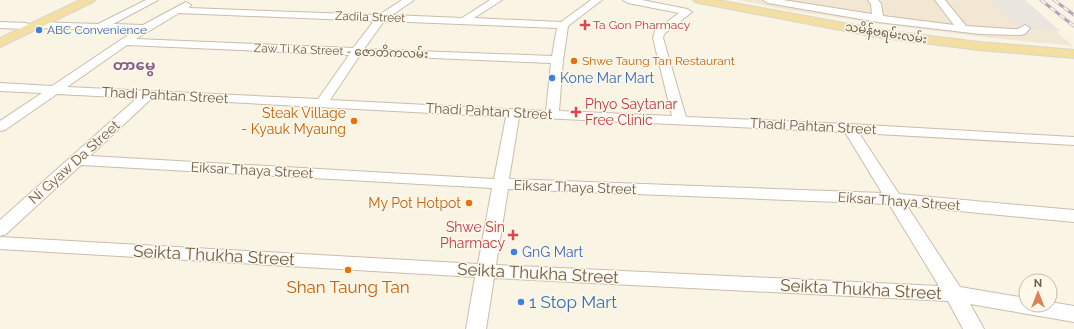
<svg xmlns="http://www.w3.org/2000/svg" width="1074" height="329" font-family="Raleway,'Noto Sans Myanmar',sans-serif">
  <rect width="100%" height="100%" fill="#faf4e4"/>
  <polygon fill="#f1e7d3" points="739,0 1020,0 1073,46 993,38 888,25 788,10"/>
  <polygon fill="#eae5de" points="990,0 1025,0 1060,31 1018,27"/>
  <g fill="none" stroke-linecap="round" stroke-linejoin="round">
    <g stroke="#cabdab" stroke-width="2">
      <g id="minor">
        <path d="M146 0H158L113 24 143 25 186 2 191 5 189 8 379 15 402 0H414L392 15 462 18 490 0H502L474 18 561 22 591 0H602L568 26 563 60 559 111 672 116 653 38 655 31 679 13 628 3 623 0H642L687 9 692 12 664 34 663 38 686 117 849 124 1074 137V145L859 133 899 194 1074 210V222L907 206 960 287 1026 298V305H1050V302L1074 306V322L970 304 984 329H963L948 301 494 278 486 329H466L475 277 0 249V237L478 264 492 188 81 165 6 234 0 236V220L137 98 57 94 5 130 0 131V121L42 93 0 91V83L52 86 134 31 35 28 31 26 26 29 0 28V22L26 23 30 25 35 22 98 24ZM179 13 374 21 353 48 136 39ZM384 21 557 28 552 56 364 49ZM127 45 349 55 318 99 67 87ZM360 55 551 63 546 111 330 100ZM152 98 506 117 494 179 90 156ZM519 117 845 132 882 193 509 179ZM508 189 889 204 939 286 496 265Z"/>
        <polygon points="763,0 783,0 872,14 871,4 868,0 878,0 881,4 883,16 954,25 935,0 945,0 966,26 1011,29 1018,29 1025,25 1030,28 1025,34 1021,35 980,34 878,22 768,3"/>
      </g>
    </g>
    <g stroke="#dad5d0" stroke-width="2">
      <g id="major">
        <polygon points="80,0 95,0 93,2 0,47 0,38"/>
        <polygon points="693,0 718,0 882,30 979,42 1074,50 1074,58 979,50 882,38 699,3 695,2"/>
      </g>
    </g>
    <use href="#minor" fill="#fff" fill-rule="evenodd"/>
    <use href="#major" fill="#f3dfa1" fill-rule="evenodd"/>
    <g stroke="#b8a4c2" stroke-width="3">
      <g id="rail">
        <polyline points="1041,0 1074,26"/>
        <polyline points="1054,0 1074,15"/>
      </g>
    </g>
    <use href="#rail" stroke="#fdf8ea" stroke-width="2" stroke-dasharray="6" stroke-linecap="butt"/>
  </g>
  <g fill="#e0444e" stroke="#fdf8ea" stroke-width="1.5">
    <path d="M583 19h4v4h4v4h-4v4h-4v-4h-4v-4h4z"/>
    <path d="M574 106h4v4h4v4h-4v4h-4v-4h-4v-4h4z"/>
    <path d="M511 229h4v4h4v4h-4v4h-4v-4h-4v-4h4z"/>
  </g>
  <g fill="#3f7fe0" stroke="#fdf8ea" stroke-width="1.5">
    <circle cx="39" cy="30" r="4"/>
    <circle cx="552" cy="78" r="4"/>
    <circle cx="514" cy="252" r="4"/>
    <circle cx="521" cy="302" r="4"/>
  </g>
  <g fill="#e8710a" stroke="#fdf8ea" stroke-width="1.5">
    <circle cx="574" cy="61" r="4"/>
    <circle cx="354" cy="121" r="4"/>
    <circle cx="469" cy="203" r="4"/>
    <circle cx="348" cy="270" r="4"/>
  </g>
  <g text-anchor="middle" stroke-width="3" stroke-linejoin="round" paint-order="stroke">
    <g font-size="12" fill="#705d4c" stroke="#fdf8ea">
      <text transform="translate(370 17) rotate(2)" y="4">Zadila Street</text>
      <text transform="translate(886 33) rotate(9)" y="4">သမိန်ဗရမ်းလမ်း</text>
      <text transform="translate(341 51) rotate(2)" y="4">Zaw Ti Ka Street - ဇောတိကလမ်း</text>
    </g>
    <g font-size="12" fill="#be3a42" stroke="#fdf8ea" text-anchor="start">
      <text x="593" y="29">Ta Gon Pharmacy</text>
    </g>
    <g font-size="12" fill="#366cbe" stroke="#fdf8ea" text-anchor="start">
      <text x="47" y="34">ABC Convenience</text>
    </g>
    <g font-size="12" fill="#c56008" stroke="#fdf8ea" text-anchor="start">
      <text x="582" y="65">Shwe Taung Tan Restaurant</text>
    </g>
    <g font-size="14" fill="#366cbe" stroke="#fdf8ea" text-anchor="start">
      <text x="560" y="83">Kone Mar Mart</text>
      <text x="522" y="257">GnG Mart</text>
    </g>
    <g font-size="14" fill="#705d4c" stroke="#fdf8ea">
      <text transform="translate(165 95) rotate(3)" y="5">Thadi Pahtan Street</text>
      <text transform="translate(489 111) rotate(3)" y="5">Thadi Pahtan Street</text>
      <text transform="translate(813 126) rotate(3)" y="5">Thadi Pahtan Street</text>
      <text transform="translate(74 162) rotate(-42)" y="5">Ni Gyaw Da Street</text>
      <text transform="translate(252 170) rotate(3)" y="5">Eiksar Thaya Street</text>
      <text transform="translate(575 187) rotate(2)" y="5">Eiksar Thaya Street</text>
      <text transform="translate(899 201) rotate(4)" y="5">Eiksar Thaya Street</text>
    </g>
    <g font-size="14" fill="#be3a42" stroke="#fdf8ea" text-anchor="start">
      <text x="585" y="109">Phyo Saytanar<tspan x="585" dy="16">Free Clinic</tspan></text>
      <text x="505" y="232" text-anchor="end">Shwe Sin<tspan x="505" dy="16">Pharmacy</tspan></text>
    </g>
    <g font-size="14" fill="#c56008" stroke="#fdf8ea" text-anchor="end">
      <text x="346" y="118">Steak Village<tspan x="346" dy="16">- Kyauk Myaung</tspan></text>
      <text x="461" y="208">My Pot Hotpot</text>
    </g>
    <g font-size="15" font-weight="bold" fill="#84648c" stroke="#fdf8ea">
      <text x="134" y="70">တာမွေ</text>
    </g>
    <g font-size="17" fill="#705d4c" stroke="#fdf8ea">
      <text transform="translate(214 255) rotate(3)" y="6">Seikta Thukha Street</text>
      <text transform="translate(538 273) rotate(3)" y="6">Seikta Thukha Street</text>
      <text transform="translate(861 289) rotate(3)" y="6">Seikta Thukha Street</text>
    </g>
    <g font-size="17" fill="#c56008" stroke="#fdf8ea">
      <text x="348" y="293">Shan Taung Tan</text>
    </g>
    <g font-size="17" fill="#366cbe" stroke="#fdf8ea" text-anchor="start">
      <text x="529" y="308">1 Stop Mart</text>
    </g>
  </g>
  <g transform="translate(1038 293)"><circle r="19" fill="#fdf8ea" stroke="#c5baab"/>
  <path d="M0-3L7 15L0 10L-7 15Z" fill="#da8253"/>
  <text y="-6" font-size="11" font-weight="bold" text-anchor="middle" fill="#705d4c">N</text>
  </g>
</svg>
